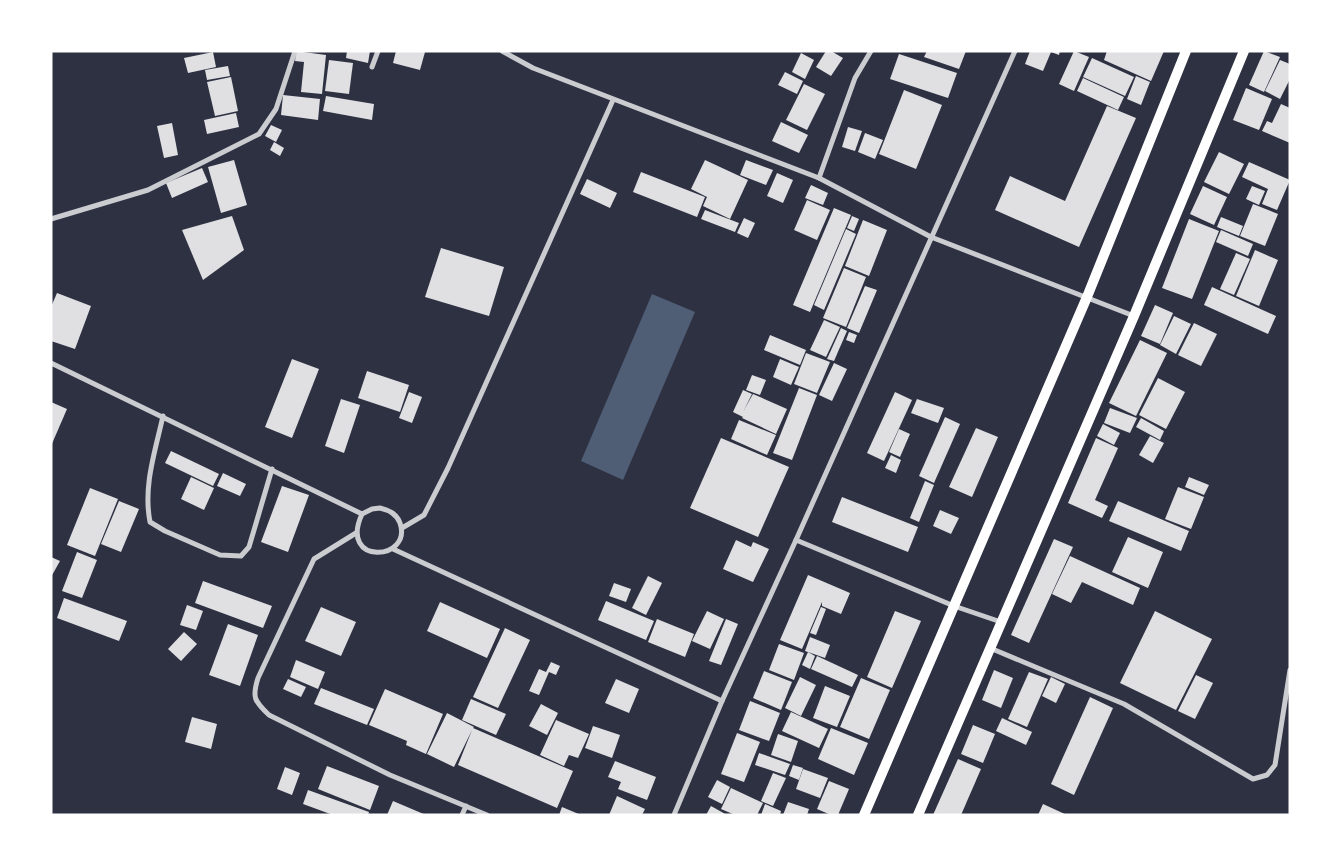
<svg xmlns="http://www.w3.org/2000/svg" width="1341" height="866" font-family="Lora,serif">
  <rect width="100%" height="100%" fill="#2d3142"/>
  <polygon fill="#4f5d75" points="652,294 695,312 623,480 581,461"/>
  <g fill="#e0e0e3">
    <polygon points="296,51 326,55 322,94 301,92 304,62 295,61"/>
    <polygon points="347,51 370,51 368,63 346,58"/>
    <polygon points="396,51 425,52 420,70 393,63"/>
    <polygon points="826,51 831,51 843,58 831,76 816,67"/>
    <polygon points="927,51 966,51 959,69 924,57"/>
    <polygon points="1030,51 1060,51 1059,55 1051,52 1043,71 1025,64"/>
    <polygon points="1074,51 1089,57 1074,91 1059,84"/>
    <polygon points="1107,51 1164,51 1151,81 1104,60"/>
    <polygon points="1264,51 1280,57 1264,92 1249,85"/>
    <polygon points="213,52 216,67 188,73 184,58"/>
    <polygon points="801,53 814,60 805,79 792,72"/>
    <polygon points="899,54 957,73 948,98 890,79"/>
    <polygon points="1092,58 1134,77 1125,96 1083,77"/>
    <polygon points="329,60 353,63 349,94 325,91"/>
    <polygon points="1280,60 1290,64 1290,79 1280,99 1265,91"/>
    <polygon points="228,66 230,76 207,80 205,70"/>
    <polygon points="785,72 803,81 797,94 778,85"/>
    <polygon points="1136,76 1150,82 1141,105 1127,99"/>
    <polygon points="231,77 238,111 215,116 207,82"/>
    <polygon points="1083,78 1124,97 1118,110 1077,91"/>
    <polygon points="804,84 825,94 807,130 786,120"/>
    <polygon points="1246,88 1272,99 1259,130 1233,120"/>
    <polygon points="904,90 942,105 916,169 879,154"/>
    <polygon points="283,95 320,99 318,120 281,115"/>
    <polygon points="326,96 374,104 372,120 323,111"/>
    <polygon points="1281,104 1290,108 1290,143 1262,131 1267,121 1272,123"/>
    <polygon points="1107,106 1136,118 1079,247 995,210 1010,176 1065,201"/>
    <polygon points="236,113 239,127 207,134 204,120"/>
    <polygon points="781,122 808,135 799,153 772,141"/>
    <polygon points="172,123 178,155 164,158 157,126"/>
    <polygon points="271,125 282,130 276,142 265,136"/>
    <polygon points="848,127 862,131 855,151 842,147"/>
    <polygon points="865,133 883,140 875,159 858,152"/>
    <polygon points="274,142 284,148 280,156 270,150"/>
    <polygon points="1219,152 1244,164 1229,194 1204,182"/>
    <polygon points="234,160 247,205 221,213 208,167"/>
    <polygon points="705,160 748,180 730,219 703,206 707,197 691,189"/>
    <polygon points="746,160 773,170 766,185 740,175"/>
    <polygon points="1249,162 1290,180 1277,210 1262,204 1268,189 1242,177"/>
    <polygon points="202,168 208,182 172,198 166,183"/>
    <polygon points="641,172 705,197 697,217 633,192"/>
    <polygon points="777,173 793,180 783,203 767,196"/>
    <polygon points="587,179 617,193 610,208 580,194"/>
    <polygon points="811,185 828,193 823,205 805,198"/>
    <polygon points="1203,186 1227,197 1214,225 1190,214"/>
    <polygon points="1252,186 1265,191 1259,205 1246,199"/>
    <polygon points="807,200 830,210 817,240 794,230"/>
    <polygon points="1253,204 1278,214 1265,246 1240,236"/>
    <polygon points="834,208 851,215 810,312 793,305"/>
    <polygon points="705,210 739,223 735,232 701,219"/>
    <polygon points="232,216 244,250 203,280 182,230"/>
    <polygon points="852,216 859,219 854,231 847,228"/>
    <polygon points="1221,217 1243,226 1239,236 1217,227"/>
    <polygon points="744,218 755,223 748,238 737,233"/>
    <polygon points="1189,219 1219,231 1192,299 1162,288"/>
    <polygon points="863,220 887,230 869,276 845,266"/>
    <polygon points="846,229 856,234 824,310 814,305"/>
    <polygon points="1221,230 1253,244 1248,256 1216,242"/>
    <polygon points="441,248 504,267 489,316 425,297"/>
    <polygon points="1255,250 1278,260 1259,306 1236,296"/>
    <polygon points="1236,253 1250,259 1234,295 1220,289"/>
    <polygon points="844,268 866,277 846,327 823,318"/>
    <polygon points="865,286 877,290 859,333 847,328"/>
    <polygon points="1212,287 1276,316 1268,334 1204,305"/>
    <polygon points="57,293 91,306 75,349 51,341 51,307"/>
    <polygon points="1155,305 1173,313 1160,344 1141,336"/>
    <polygon points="1174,316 1191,324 1176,354 1160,345"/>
    <polygon points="824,320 840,327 826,357 810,350"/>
    <polygon points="1194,323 1217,334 1201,366 1178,355"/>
    <polygon points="841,328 847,331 834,361 827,359"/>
    <polygon points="849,332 857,335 854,343 846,340"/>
    <polygon points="770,335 806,350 800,365 764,350"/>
    <polygon points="1140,340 1167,353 1136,416 1109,403"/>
    <polygon points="806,353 830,362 817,393 794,384"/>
    <polygon points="292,359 319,369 292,438 265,427"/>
    <polygon points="780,359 799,367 791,385 773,377"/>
    <polygon points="834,363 847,369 832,401 819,395"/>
    <polygon points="367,371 409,385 400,412 358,398"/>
    <polygon points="752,375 766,380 760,395 746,390"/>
    <polygon points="1158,378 1185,392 1166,429 1139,415"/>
    <polygon points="799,388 817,395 792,460 773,453"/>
    <polygon points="743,390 752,394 744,410 753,394 787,409 776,434 742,418 743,417 733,412"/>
    <polygon points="409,392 422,397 412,423 399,418"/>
    <polygon points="895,392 912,400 884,461 867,453"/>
    <polygon points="341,399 360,405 344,453 325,446"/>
    <polygon points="917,399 944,408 938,423 911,413"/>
    <polygon points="51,402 67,409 51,446"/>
    <polygon points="1110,408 1137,418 1130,433 1104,423"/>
    <polygon points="945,417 960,424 934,483 919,476"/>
    <polygon points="1141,418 1164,431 1160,440 1136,427"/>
    <polygon points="739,420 776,435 767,455 731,439"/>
    <polygon points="1103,424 1120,433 1114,445 1097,436"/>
    <polygon points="976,428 998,437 972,497 949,487"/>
    <polygon points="899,429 910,434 900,457 889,452"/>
    <polygon points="1150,436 1164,443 1153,463 1139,455"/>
    <polygon points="721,438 789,467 758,537 690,508"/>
    <polygon points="1096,438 1118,448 1095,500 1108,506 1102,518 1068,503"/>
    <polygon points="171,451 219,474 213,486 165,463"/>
    <polygon points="891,455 901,460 896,473 885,468"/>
    <polygon points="223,473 246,484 240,496 217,486"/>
    <polygon points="191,477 214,488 204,510 181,499"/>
    <polygon points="1189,477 1209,485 1204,495 1185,487"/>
    <polygon points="925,481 934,485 919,522 910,518"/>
    <polygon points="282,486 309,495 288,552 261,542"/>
    <polygon points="1178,487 1204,497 1191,529 1165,519"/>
    <polygon points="90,488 118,499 95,556 67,545"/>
    <polygon points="842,497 918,527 908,552 832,522"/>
    <polygon points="119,501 139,509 121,552 101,544"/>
    <polygon points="1118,501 1189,531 1181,551 1109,521"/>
    <polygon points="940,510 959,518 951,534 933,526"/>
    <polygon points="1128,537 1163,552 1148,588 1112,572"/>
    <polygon points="1054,539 1073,547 1029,643 1011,635"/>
    <polygon points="736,540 751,547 753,542 769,549 753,582 723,569"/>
    <polygon points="77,552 97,560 82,598 62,591"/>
    <polygon points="1070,556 1140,588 1133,605 1082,582 1071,603 1052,594"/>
    <polygon points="51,557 60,561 51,577"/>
    <polygon points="808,575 850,593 841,614 822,606 822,602 802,649 780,640"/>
    <polygon points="648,576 662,583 646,615 632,608"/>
    <polygon points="203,581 272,606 263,628 195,603"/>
    <polygon points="614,583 631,589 626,602 609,596"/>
    <polygon points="64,598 127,621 119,641 57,618"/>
    <polygon points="606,601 654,621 646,640 598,620"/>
    <polygon points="440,602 500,629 487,658 427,631"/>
    <polygon points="187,605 203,611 196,630 180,625"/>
    <polygon points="321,607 356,622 341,656 305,641"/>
    <polygon points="821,607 826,609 816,635 810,633"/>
    <polygon points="707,611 724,619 710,649 692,641"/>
    <polygon points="895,611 921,621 892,688 867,677"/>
    <polygon points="1155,611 1212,639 1176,710 1120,683"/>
    <polygon points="657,619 694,634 685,657 648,642"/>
    <polygon points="726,619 738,624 721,665 709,661"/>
    <polygon points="228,624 258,635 240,686 209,675"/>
    <polygon points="505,628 530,640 498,708 473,697"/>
    <polygon points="184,632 197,644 181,661 168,649"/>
    <polygon points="810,637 830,645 825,658 805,651"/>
    <polygon points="779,644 804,653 794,680 769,670"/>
    <polygon points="808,652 815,656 810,669 802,665"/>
    <polygon points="817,656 858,675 852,687 811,669"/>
    <polygon points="296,660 325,672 318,689 290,677"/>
    <polygon points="551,662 560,666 556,675 549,672 539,695 529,691 539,669 546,672"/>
    <polygon points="994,670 1013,678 1001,708 982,700"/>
    <polygon points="764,671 792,682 781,710 753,698"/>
    <polygon points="1029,672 1048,679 1027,727 1008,719"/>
    <polygon points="1196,675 1213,683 1195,719 1178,711"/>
    <polygon points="800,677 816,685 801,716 785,708"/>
    <polygon points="1051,677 1065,684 1056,703 1042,696"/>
    <polygon points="861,678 890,690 869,739 840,727"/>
    <polygon points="288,679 306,687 301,697 283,689"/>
    <polygon points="616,679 639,689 629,713 605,703"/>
    <polygon points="825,686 850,696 837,727 813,718"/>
    <polygon points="321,688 374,709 367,725 314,704"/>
    <polygon points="385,689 443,714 426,754 406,745 407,741 369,725"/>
    <polygon points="1090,697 1113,708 1074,795 1051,784"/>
    <polygon points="471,699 506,714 496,735 462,720"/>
    <polygon points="750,701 780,713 769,741 739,730"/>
    <polygon points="541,704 558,713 547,735 529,726"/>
    <polygon points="791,712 828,729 819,748 782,731"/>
    <polygon points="447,713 474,727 473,728 573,771 557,808 458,765 472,730 454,767 427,754"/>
    <polygon points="192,717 217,724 211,749 185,742"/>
    <polygon points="1002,718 1032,732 1026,745 996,731"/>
    <polygon points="556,720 589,734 578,758 569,755 564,766 540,755"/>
    <polygon points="973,725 995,734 983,763 961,754"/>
    <polygon points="593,726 620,735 612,758 585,748"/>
    <polygon points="831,728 868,743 854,775 818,759"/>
    <polygon points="737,733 760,742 744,782 721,774"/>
    <polygon points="778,734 798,741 791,762 771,755"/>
    <polygon points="759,753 790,764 785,775 755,765"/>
    <polygon points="958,759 981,769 961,815 933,815"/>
    <polygon points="615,761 656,777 647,800 618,789 621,782 608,777"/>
    <polygon points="793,765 803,768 799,780 789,776"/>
    <polygon points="327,766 379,786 370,810 318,789"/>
    <polygon points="285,767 300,773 292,795 277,789"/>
    <polygon points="803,769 828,778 820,798 796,789"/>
    <polygon points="773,773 786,778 773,806 761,801"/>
    <polygon points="717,780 730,787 722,804 708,797"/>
    <polygon points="829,781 849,789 838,815 831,815 817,809"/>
    <polygon points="731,788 763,803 757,815 735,815 721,809"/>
    <polygon points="308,790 369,812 368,815 333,815 303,804"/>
    <polygon points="617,796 645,809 642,815 609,815"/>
    <polygon points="393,801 426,815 387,815"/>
    <polygon points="788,802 809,809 807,815 783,815"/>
    <polygon points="765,804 781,811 780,815 761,815"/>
    <polygon points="1043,804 1067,815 1038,815"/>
    <polygon points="711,806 727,815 706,815"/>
    <polygon points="562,807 581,815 559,815"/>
  </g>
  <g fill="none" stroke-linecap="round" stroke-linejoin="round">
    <g stroke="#caccd0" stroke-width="5">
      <polyline points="502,51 533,68 819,178 931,237 1134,316"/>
      <polyline points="372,67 378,51"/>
      <polyline points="819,178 855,78 871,51"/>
      <polyline points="51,219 148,190 259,134 276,109 295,51"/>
      <polyline points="51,363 362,514"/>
      <path d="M163 416C155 452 143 486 150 522L165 531 220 555 241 556 249 547 272 469"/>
      <path d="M380 508C389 510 397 514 400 523 413 561 338 566 362 514L372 509Z"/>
      <polyline points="402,528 424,515 448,468 613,100"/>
      <path d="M356 533 314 559 258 678C252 697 254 701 269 715L390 775 487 815"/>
      <polyline points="796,540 954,606 1001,622"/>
      <polyline points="393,549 722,701"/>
      <polyline points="990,648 1124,704 1253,779 1267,775 1275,765 1290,670"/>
      <polyline points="462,815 466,806"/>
      <polyline points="674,815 722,701 796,540 1015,51"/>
    </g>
    <g stroke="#fff" stroke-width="10">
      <polyline points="864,815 1087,297 1186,51"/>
      <polyline points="918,815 1134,316 1244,51"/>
    </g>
  </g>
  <rect width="1341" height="866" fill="none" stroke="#ffffff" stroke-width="105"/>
</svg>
